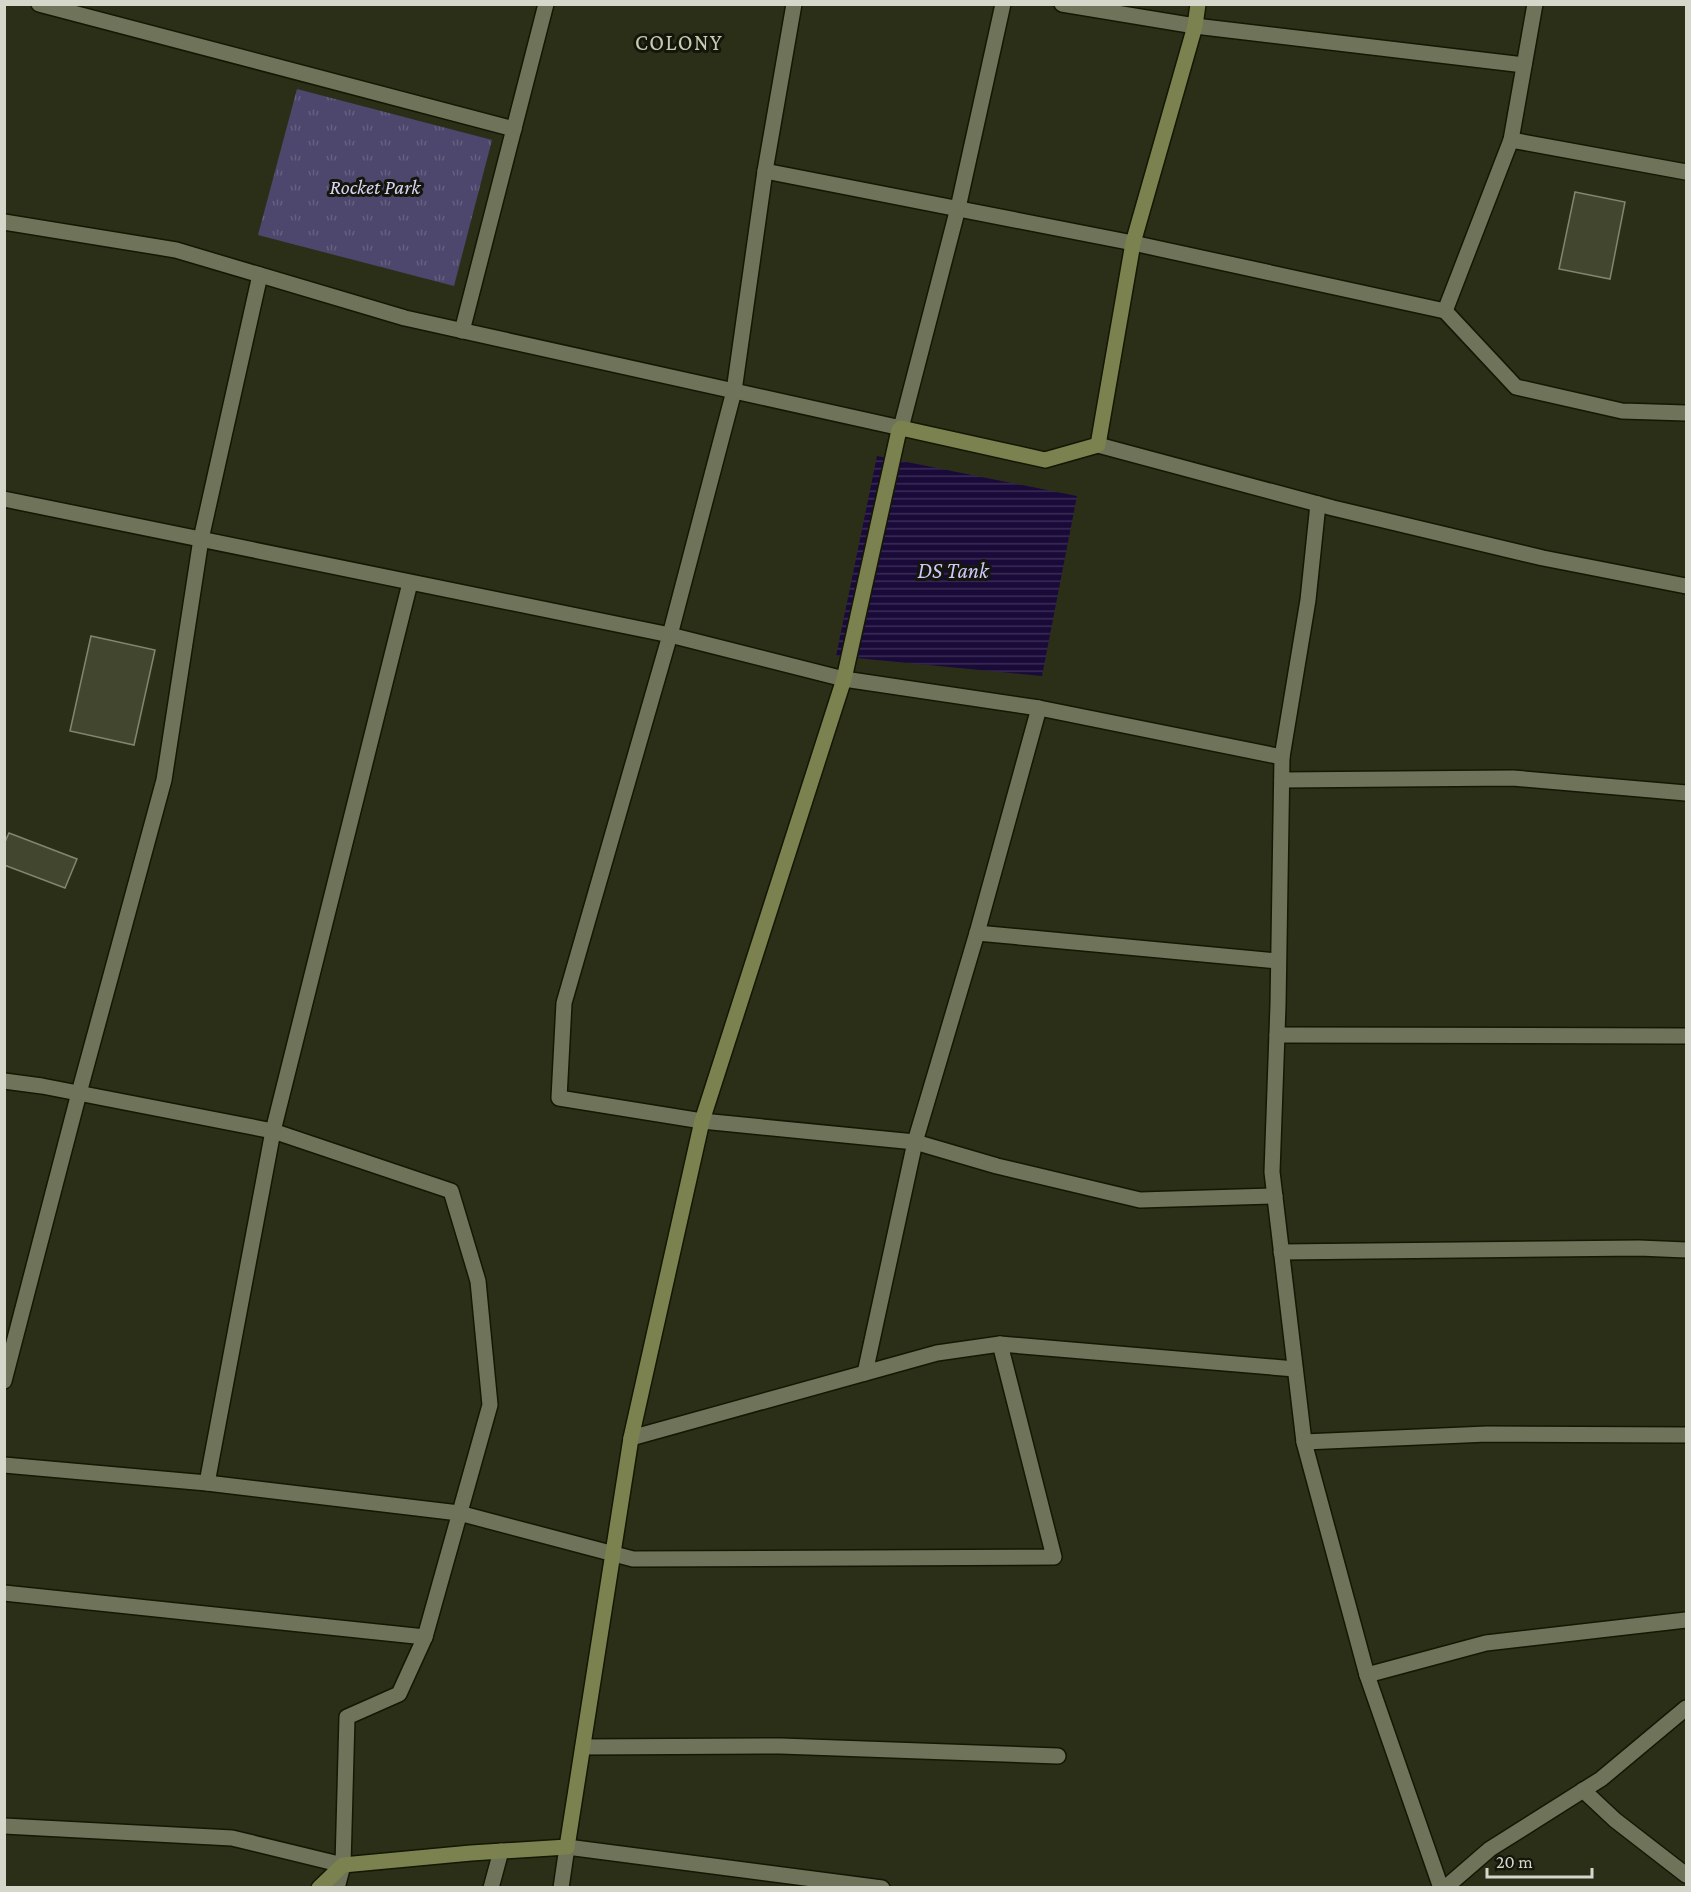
<svg xmlns="http://www.w3.org/2000/svg" width="1691" height="1892" font-family="'Crimson Pro',serif">
  <defs>
    <pattern id="park-tufts" width="24" height="20" patternUnits="userSpaceOnUse" patternTransform="scale(1.5)"><rect width="24" height="20" fill="#4d466d"/><path d="M3 7l-1-3M5 7V3M7 7l1-3M15 17l-1-3M17 17v-4M19 17l1-3" fill="none" stroke="#666080"/></pattern>
    <pattern id="water-rules" width="6" height="5" patternUnits="userSpaceOnUse" patternTransform="scale(1.5)"><rect width="6" height="5" fill="#190a39"/><path d="M0 2.5h6" fill="none" stroke="#3a2d54"/></pattern>
  </defs>
  <rect width="100%" height="100%" fill="#2b2f18"/>
  <polygon fill="url(#park-tufts)" points="297,89 492,140 454,286 258,235"/>
  <polygon fill="url(#water-rules)" points="877,456 1077,496 1042,676 836,656"/>
  <g fill="#43462f" stroke="#82866d" stroke-width="1.5">
    <polygon points="1575,192 1625,202 1610,279 1559,269"/>
    <polygon points="91,636 155,650 134,745 70,731"/>
    <polygon points="9,833 77,859 65,888 4,865 4,844"/>
  </g>
  <g fill="none" stroke-linecap="round" stroke-linejoin="round">
    <g stroke="#141703" stroke-width="18">
      <g id="street">
        <polyline points="39,4 514,129"/>
        <polyline points="794,4 765,171 734,391 670,635 564,1003 559,1098 702,1121 915,1142 997,1166 1140,1200 1275,1196"/>
        <polyline points="1062,4 1195,26 1524,65"/>
        <polyline points="1511,140 1686,172"/>
        <polyline points="765,171 1133,243 1445,311 1511,140 1535,4"/>
        <polyline points="4,222 176,250 405,318 901,428 958,208 1003,4"/>
        <polyline points="1445,311 1516,387 1622,411 1686,413"/>
        <polyline points="462,331 546,4"/>
        <polyline points="1098,445 1333,508 1543,558 1686,586"/>
        <polyline points="4,499 670,635 844,679 1039,708 1282,757"/>
        <polyline points="1318,504 1308,600 1282,757 1278,1005 1272,1172 1304,1442 1367,1675 1441,1888"/>
        <polyline points="1282,780 1513,778 1686,793"/>
        <polyline points="977,933 1278,961"/>
        <polyline points="1277,1035 1686,1036"/>
        <polyline points="4,1081 42,1086 273,1131 451,1191 478,1281 490,1405 425,1637 399,1694 347,1717 343,1865 337,1888"/>
        <polyline points="1281,1252 1639,1248 1686,1250"/>
        <polyline points="865,1373 915,1142 977,933 1039,708"/>
        <polyline points="4,1381 79,1093 164,780 201,539 260,275"/>
        <polyline points="631,1438 937,1353 1000,1344 1295,1369"/>
        <polyline points="1304,1442 1487,1434 1686,1435"/>
        <polyline points="4,1465 207,1483 459,1513 633,1559 1054,1557 1000,1344"/>
        <polyline points="207,1483 273,1131 410,583"/>
        <polyline points="4,1593 425,1637"/>
        <polyline points="1367,1675 1486,1643 1686,1620"/>
        <polyline points="583,1747 781,1746 1058,1756"/>
        <polyline points="1583,1790 1615,1820 1686,1875"/>
        <polyline points="4,1826 232,1838 343,1865"/>
        <polyline points="491,1888 501,1851"/>
        <polyline points="561,1888 567,1847 882,1888"/>
        <polyline points="1445,1888 1490,1849 1601,1779 1686,1708"/>
      </g>
    </g>
    <g stroke="#141703" stroke-width="18">
      <polyline id="secondary" points="319,1888 343,1865 471,1853 567,1847 631,1438 702,1121 844,679 899,430 901,428 1045,460 1098,445 1133,243 1195,26 1198,4"/>
    </g>
    <use href="#street" stroke="#6f735a" stroke-width="15"/>
    <use href="#secondary" stroke="#7b824f" stroke-width="15"/>
  </g>
  <g text-anchor="middle" stroke-width="6" stroke-linejoin="round" paint-order="stroke">
    <g font-size="21" font-style="italic" fill="#d9d4f6" stroke="#14160c">
      <text x="375" y="194">Rocket Park</text>
    </g>
    <g font-size="22" letter-spacing="1.5" fill="#c7ccb0" stroke="#14160c">
      <text x="679" y="50">COLONY</text>
    </g>
    <g font-size="22" font-style="italic" fill="#cfc7f9" stroke="#14160c">
      <text x="953" y="578">DS Tank</text>
    </g>
  </g>
  <rect width="1691" height="1892" fill="none" stroke="#d5d7ca" stroke-width="12"/>
  <path d="M1487 1868v9h105v-9" fill="none" stroke="#d5d7ca" stroke-width="3"/>
  <text x="1496" y="1868" font-size="18" fill="#d5d7ca" stroke="#14160c" stroke-width="4.5" paint-order="stroke">20 m</text>
</svg>
